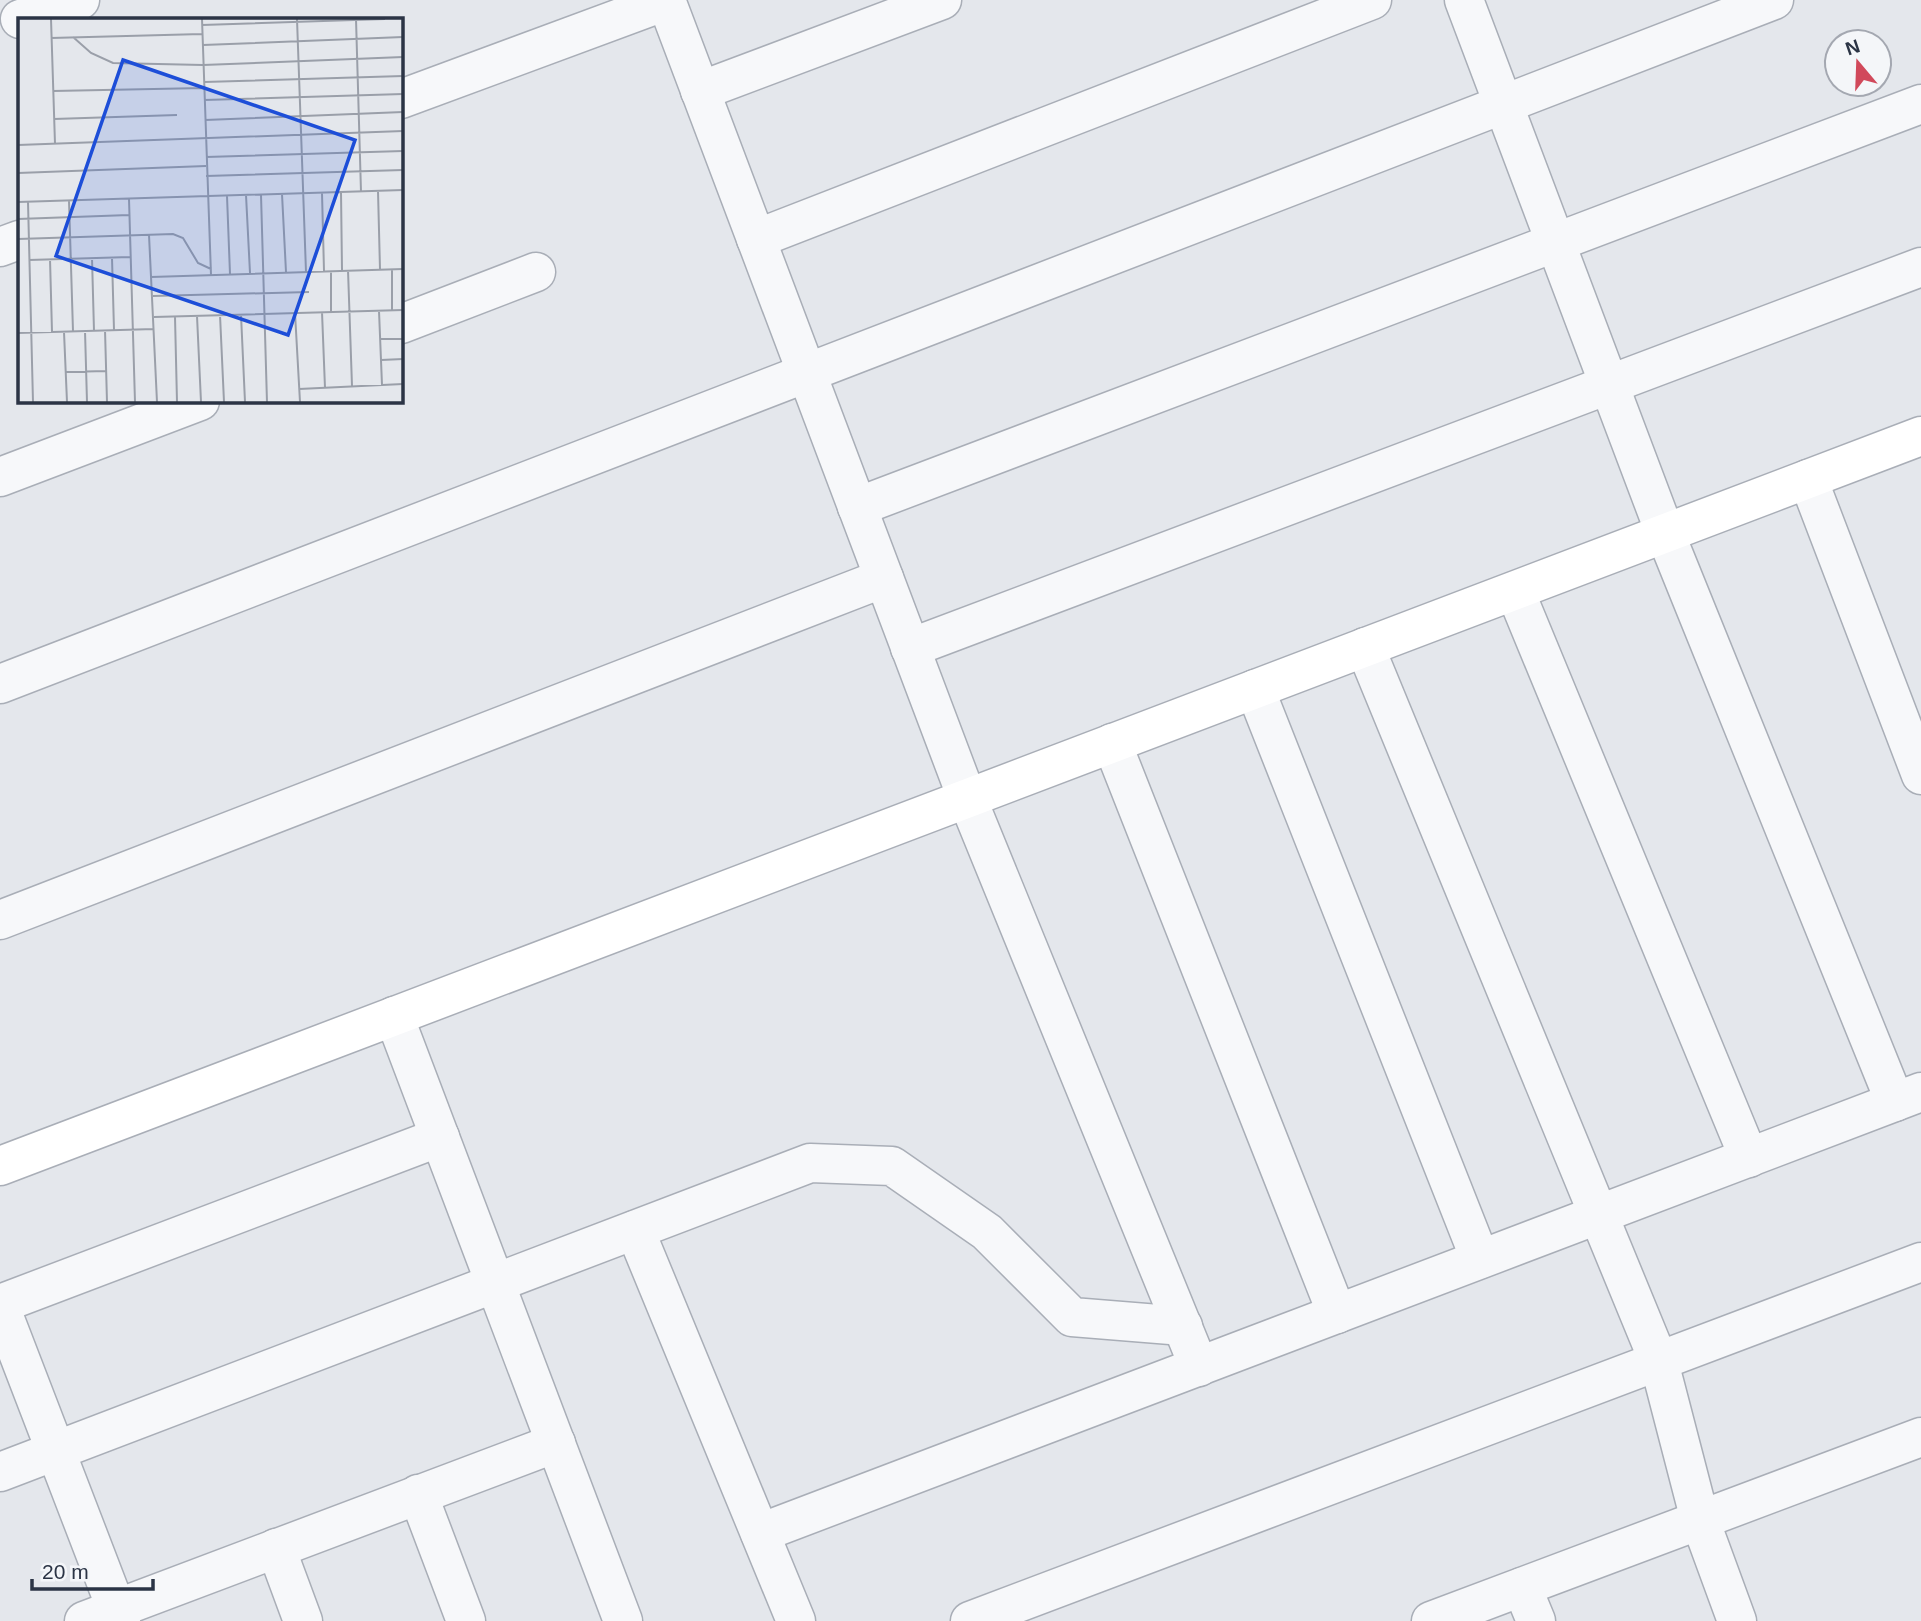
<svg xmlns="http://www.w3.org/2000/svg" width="1921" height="1621" font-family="Arial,sans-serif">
  <rect width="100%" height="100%" fill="#e4e7ec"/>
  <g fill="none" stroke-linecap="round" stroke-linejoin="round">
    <g stroke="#a9aeb7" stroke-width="41">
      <g id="street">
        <polyline points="666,0 967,798 1199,1367"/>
        <polyline points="1464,0 1665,533 1895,1102"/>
        <polyline points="20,19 80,0"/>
        <polyline points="700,91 942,0"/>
        <polyline points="401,99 666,1"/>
        <polyline points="756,239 1372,0"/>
        <polyline points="0,247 19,240"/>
        <polyline points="401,324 536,272"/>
        <polyline points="0,477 200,401"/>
        <polyline points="1808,479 1921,775"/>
        <polyline points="857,507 1921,104"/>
        <polyline points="1515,591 1749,1158"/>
        <polyline points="1365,647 1659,1362 1700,1520 1737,1621"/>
        <polyline points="910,648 1921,267"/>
        <polyline points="0,684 1774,0"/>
        <polyline points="1255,689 1480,1259"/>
        <polyline points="1112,743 1337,1314"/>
        <polyline points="0,920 884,578"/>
        <polyline points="394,1016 623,1621"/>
        <polyline points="635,1230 796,1621"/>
        <polyline points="0,1304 440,1137"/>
        <polyline points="0,1306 121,1621"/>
        <polyline points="0,1472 810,1163 892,1166 987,1232 1072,1317 1183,1326"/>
        <polyline points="418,1494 466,1621"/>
        <polyline points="760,1533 1921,1092"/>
        <polyline points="276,1548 303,1621"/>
        <polyline points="1522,1587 1536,1621"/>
        <polyline points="84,1621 556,1443"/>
        <polyline points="970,1621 1921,1262"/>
        <polyline points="1431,1621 1921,1437"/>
      </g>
    </g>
    <g stroke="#a9aeb7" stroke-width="41">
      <polyline id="secondary" points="0,1166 1921,436"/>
    </g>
    <use href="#street" stroke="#f7f8fa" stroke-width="38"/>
    <use href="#secondary" stroke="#fff" stroke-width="38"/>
  </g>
  <g transform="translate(18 18)">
    <rect width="385" height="385" fill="#e4e7ec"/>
    <path fill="none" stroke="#9a9fa9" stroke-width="2" d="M33 1 37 126M184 1 193 257M279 1 288 254M338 1 343 174M184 7 367 1M55 19 73 35 95 45 185 47 385 39M33 20 184 16M185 27 385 19M186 64 385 58M35 73 186 70M186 82 385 76M36 101 159 97M187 102 385 94M0 127 385 113M188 139 385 133M0 155 188 148M188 158 385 152M360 173 362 251M323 174 324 252M304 175 306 253M264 176 268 254M228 177 232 255M243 177 249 384M209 178 212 256M111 181 117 384M51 183 55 313M0 184 385 172M10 184 15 384M0 201 111 197M131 217 139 384M0 221 155 216 165 220 180 245 193 251M74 240 76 313M94 240 96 312M32 241 34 314M11 242 112 239M374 251V292M330 252 334 368M313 253V294M133 259 385 251M135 278 291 274M361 293 364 367M304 294 307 370M277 295 282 384M202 297 206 384M223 297 227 384M179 298 183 384M136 299 385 292M157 299 159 384M87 312 89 384M67 313 69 384M46 314 49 384M0 315 136 311M362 321H385M363 342 385 341M48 354 88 353M281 371 385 366"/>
    <path fill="#1d4ed8" fill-opacity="0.15" stroke="#1d4ed8" stroke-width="3.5" d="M105 42 337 122 270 317 38 238Z"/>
    <rect width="385" height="385" fill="none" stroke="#2b3445" stroke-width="3.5"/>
  </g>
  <g transform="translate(1858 63) rotate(341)"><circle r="33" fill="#f4f6f9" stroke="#a4a8b1" stroke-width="2"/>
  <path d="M0-5L12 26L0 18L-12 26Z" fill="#d1495b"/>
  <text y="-10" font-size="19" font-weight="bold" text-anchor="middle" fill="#2b3445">N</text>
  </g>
  <path d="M32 1579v10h121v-10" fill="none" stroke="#2b3445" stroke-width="3.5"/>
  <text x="42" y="1579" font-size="21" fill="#2b3445" stroke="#f4f6f9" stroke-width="5" paint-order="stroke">20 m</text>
</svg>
